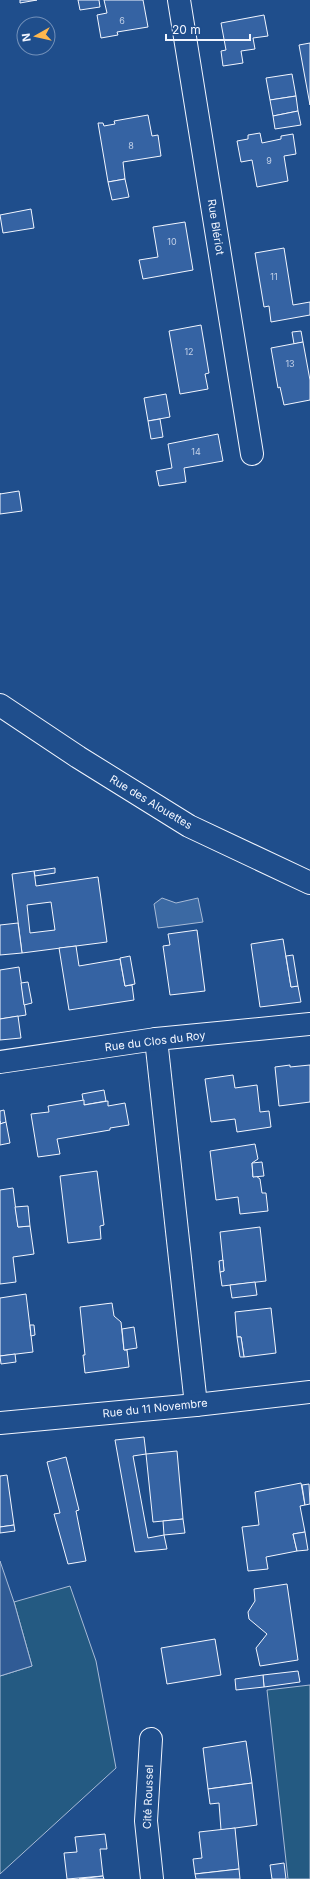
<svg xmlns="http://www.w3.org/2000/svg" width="310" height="1879" font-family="Inter,sans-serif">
  <rect width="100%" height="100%" fill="#1f4e8c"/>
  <g fill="#245a82" stroke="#a8bbd7">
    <polygon points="70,1586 96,1661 116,1768 0,1874 0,1676 32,1666 14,1602"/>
    <polygon points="310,1685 310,1879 288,1879 267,1690"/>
  </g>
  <polygon fill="#305b95" stroke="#a8bbd7" points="0,1561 14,1602 32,1666 0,1676"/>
  <polygon fill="#3b69a3" stroke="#a8bbd7" points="162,898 176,903 198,898 203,922 158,928 154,904"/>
  <g fill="#3563a3" stroke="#f2f6ff" fill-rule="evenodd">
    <polygon points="20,0 37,0 20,3"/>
    <polygon points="78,0 99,0 100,7 80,10"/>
    <polygon points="104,0 143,0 148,27 117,32 118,35 101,38 97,15 107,13"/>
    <polygon points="264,15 268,36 253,38 255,49 241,51 243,63 223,66 221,51 226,50 221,23"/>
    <polygon points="310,43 310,105 299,45"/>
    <polygon points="292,74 296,96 270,100 266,78"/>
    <polygon points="296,96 298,111 273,116 270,100"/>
    <polygon points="298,111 301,125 275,129 273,116"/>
    <polygon points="148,115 152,136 158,135 161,156 123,162 125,179 108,182 98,123 103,123 104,126 115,124 114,121"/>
    <polygon points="260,133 262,143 281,139 281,136 293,134 296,154 284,156 288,181 257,187 252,160 241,162 237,141 248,139 248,135"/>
    <polygon points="125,179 129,197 112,200 108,182"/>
    <polygon points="31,209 34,228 3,233 0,215"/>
    <polygon points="185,222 193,270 143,279 139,260 158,257 153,227"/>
    <polygon points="284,248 293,305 310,302 310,315 271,322 269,306 264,307 255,253"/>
    <polygon points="201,325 209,373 205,374 208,389 180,394 169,331"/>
    <polygon points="301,331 303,342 294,344 292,332"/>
    <polygon points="303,342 310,380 310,400 284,405 280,387 278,388 271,348"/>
    <polygon points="166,394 170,417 148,421 144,398"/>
    <polygon points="160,419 163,437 151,439 148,421"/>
    <polygon points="218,434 223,461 184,468 186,482 159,486 156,471 172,468 168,444"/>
    <polygon points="19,491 22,511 0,514 0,493 0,494"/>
    <polygon points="55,868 55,873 35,876 34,871"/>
    <path d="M34 871 36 886 98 877 107 942 22 953 12 874ZM51 902 55 930 30 933 27 905Z"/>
    <polygon points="18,923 22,953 0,955 0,925"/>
    <polygon points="197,930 205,991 170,995 163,946 170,945 168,934"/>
    <polygon points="283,939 291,987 298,986 301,1002 260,1007 251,944"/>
    <polygon points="76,946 79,966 120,959 125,986 132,985 134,1000 69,1010 59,948"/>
    <polygon points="293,955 298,986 291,987 286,956"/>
    <polygon points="130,956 135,984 125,986 120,958"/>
    <polygon points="19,967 26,1015 0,1019 0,970"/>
    <polygon points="28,982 32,1003 24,1005 21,983"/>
    <polygon points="18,1016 21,1038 0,1040 0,1019"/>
    <polygon points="290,1065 290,1067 310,1065 310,1102 279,1106 275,1067"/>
    <polygon points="233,1075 235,1088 257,1085 260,1112 269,1111 271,1127 237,1132 235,1119 211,1122 205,1079"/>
    <polygon points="104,1090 106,1101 84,1105 82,1094"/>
    <polygon points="84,1100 84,1105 108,1101 108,1106 125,1103 129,1125 110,1128 110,1130 57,1139 60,1154 38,1157 31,1114 49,1112 48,1106"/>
    <polygon points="4,1110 6,1122 0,1124 0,1111"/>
    <polygon points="0,1121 0,1124 6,1122 10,1143 0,1145"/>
    <polygon points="255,1144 258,1159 252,1163 253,1177 256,1176 260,1179 262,1193 266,1193 268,1211 240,1214 238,1197 216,1200 210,1151"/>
    <polygon points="262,1162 264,1176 253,1177 252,1163"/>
    <polygon points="97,1171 104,1225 100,1226 101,1239 68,1243 60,1176"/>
    <polygon points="13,1188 18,1227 30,1226 34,1254 13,1257 16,1282 0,1284 0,1190"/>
    <polygon points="28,1206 30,1226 18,1227 15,1207"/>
    <polygon points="260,1227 266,1281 222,1286 220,1272 224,1271 220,1232"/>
    <polygon points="223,1260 224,1271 220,1272 219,1261"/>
    <polygon points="255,1282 257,1295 232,1298 230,1285"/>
    <polygon points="26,1294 33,1352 0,1356 0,1298"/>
    <polygon points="112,1303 114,1316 121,1322 124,1350 127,1350 129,1367 85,1373 83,1355 85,1355 80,1307"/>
    <polygon points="271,1308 276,1353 244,1357 241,1337 237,1337 235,1312"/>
    <polygon points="30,1325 34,1325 35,1335 31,1336"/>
    <polygon points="134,1327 137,1348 124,1350 122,1329"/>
    <polygon points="237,1337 241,1337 244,1357 240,1357"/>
    <polygon points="15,1354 16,1362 1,1364 0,1356"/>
    <polygon points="144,1437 146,1454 133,1456 148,1538 164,1535 167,1549 135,1552 115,1440"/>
    <polygon points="177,1451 183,1519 153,1522 146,1454"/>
    <polygon points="66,1457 79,1510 76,1511 86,1561 68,1564 54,1514 60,1513 47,1462"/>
    <polygon points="7,1475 14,1525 0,1527 0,1476"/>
    <polygon points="301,1483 305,1505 300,1506 305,1532 293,1534 297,1551 266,1557 268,1569 248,1571 242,1527 259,1525 255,1492"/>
    <polygon points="309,1484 310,1504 305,1505 302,1485"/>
    <polygon points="183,1519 185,1533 164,1535 163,1521"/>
    <polygon points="14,1525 15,1531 0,1533 0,1527"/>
    <polygon points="305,1532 308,1550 297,1551 293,1534"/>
    <polygon points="287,1584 298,1660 260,1666 256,1648 267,1634 249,1619 248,1612 255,1601 254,1589"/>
    <polygon points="215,1639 221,1675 167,1684 161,1648"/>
    <polygon points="298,1671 300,1682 264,1687 263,1675"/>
    <polygon points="263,1675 264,1687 236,1690 235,1679"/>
    <polygon points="246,1741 252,1783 208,1789 203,1748"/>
    <polygon points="252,1783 257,1825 221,1830 219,1803 210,1804 208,1789"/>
    <polygon points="235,1828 239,1869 195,1874 193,1859 202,1858 199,1832"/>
    <polygon points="105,1834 107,1849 100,1849 103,1876 67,1879 64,1853 77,1852 75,1837"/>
    <polygon points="284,1863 286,1879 272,1879 270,1865"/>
    <polygon points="239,1869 240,1879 196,1879 195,1874"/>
    <polygon points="103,1876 104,1879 79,1879"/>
  </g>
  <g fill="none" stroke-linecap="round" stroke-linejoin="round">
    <g stroke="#f2f6ff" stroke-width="24">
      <g id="minor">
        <polyline points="179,0 252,454"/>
        <polyline points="0,705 78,757 189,826 310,883"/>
        <polyline points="156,1039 196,1405"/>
        <polyline points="0,1062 156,1039 310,1024"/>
        <polyline points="151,1739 146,1821 152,1879"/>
      </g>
    </g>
    <g stroke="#f2f6ff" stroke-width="24">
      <polyline id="tertiary" points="0,1423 196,1405 310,1392"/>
    </g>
    <use href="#minor" stroke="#1f4e8c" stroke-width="22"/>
    <use href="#tertiary" stroke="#1f4e8c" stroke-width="22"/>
  </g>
  <g text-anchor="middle" stroke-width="3" stroke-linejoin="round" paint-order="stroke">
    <g font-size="9" fill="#c3d1e8">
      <text x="122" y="24">6</text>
      <text x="131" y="149">8</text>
      <text x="269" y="164">9</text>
      <text x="172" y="245">10</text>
      <text x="274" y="280">11</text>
      <text x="189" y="355">12</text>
      <text x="290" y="367">13</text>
      <text x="196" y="455">14</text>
    </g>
    <g font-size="11" fill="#f2f6ff" stroke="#1f4e8c">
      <text transform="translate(216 227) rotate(81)" y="4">Rue Blériot</text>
      <text transform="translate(151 802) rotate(31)" y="4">Rue des Alouettes</text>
      <text transform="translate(155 1041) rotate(-7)" y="4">Rue du Clos du Roy</text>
      <text transform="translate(155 1408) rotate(-6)" y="4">Rue du 11 Novembre</text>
      <text transform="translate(148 1797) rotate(-88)" y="4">Cité Roussel</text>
    </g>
  </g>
  <g transform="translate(36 36) rotate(262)"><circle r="19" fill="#1f4e8c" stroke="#7391ba"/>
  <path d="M0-3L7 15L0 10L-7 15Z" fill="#ffb74d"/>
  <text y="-6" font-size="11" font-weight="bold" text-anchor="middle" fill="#f2f6ff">N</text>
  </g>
  <path d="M166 34v6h84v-6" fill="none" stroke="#f2f6ff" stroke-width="2"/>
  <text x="172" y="34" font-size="12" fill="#f2f6ff" stroke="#1f4e8c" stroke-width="3" paint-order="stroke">20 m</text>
</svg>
